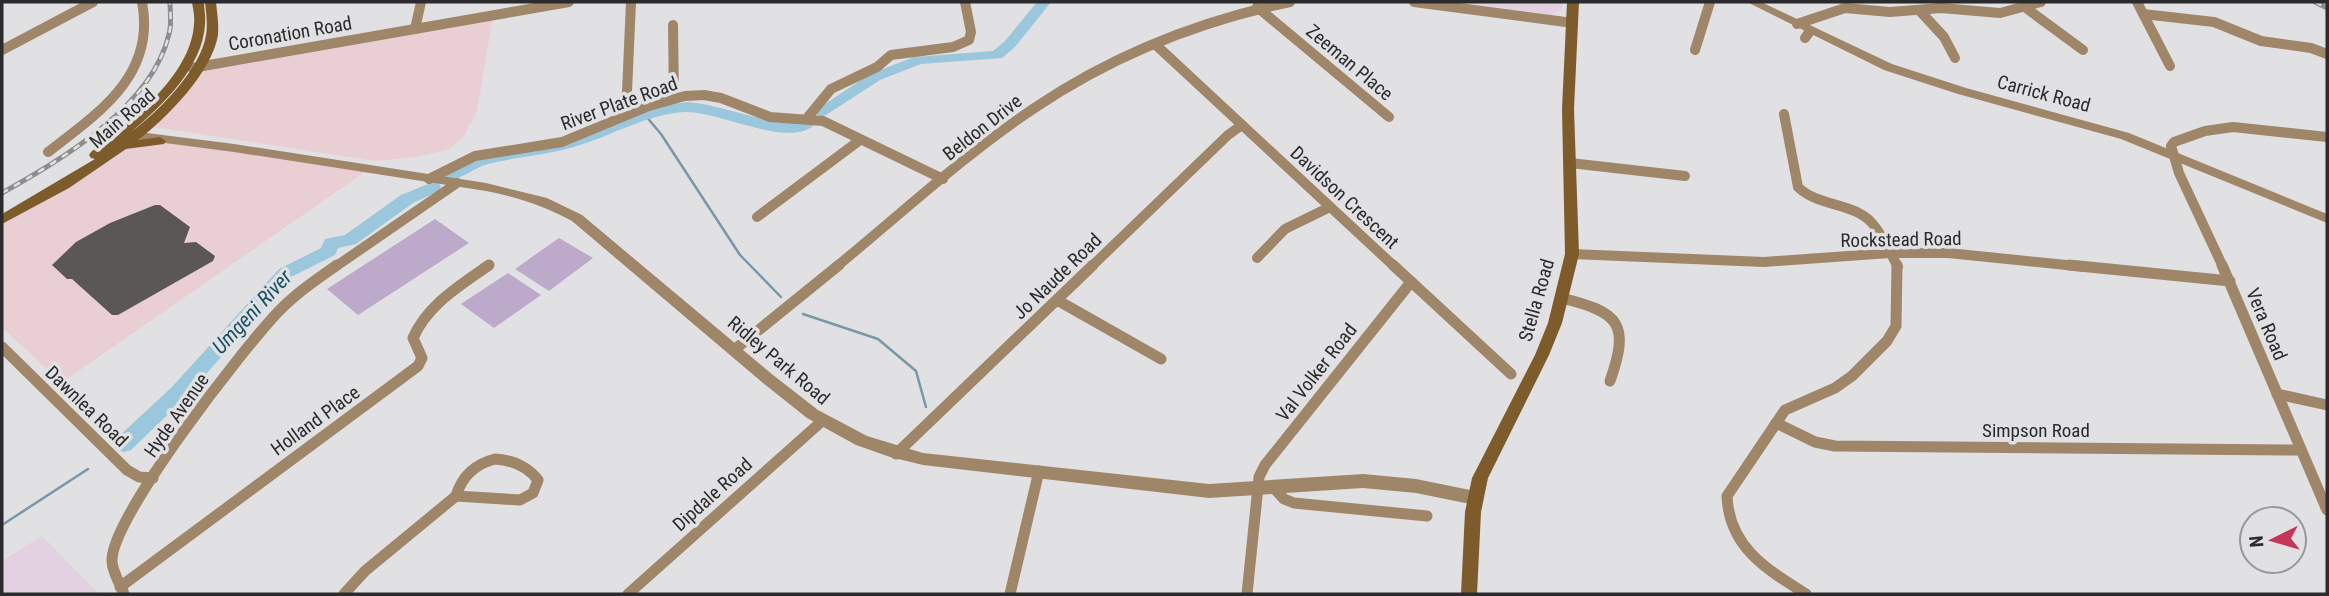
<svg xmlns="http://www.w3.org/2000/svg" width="2329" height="596" font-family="'Roboto Condensed',sans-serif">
  <rect width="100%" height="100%" fill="#e1e0e3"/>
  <g fill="#e9cfd4">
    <polygon points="493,17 477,111 464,136 448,150 416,157 375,161 154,127 187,88 199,67"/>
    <polygon points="137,135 365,172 61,383 2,327 2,222 86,172"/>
  </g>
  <g fill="#e3d0e0">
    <polygon points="1461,2 1562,2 1562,9 1551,15"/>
    <polygon points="42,536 99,594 2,594 2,561"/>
  </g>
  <g fill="#bdaaca">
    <polygon points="435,219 469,243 358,315 327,289"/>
    <polygon points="559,238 593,258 549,291 515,269"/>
    <polygon points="508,273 541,295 494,328 461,304"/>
  </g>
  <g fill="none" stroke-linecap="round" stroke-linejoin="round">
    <g stroke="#7998a7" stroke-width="2.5">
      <polyline points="645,115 661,134 740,255 781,297"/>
      <polyline points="803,314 878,339 916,371 926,407"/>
      <polyline points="2,525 88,469"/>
    </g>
    <g fill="#9ac7dc" fill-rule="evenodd">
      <polygon points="1037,2 1051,2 1015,47 1002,58 921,64 880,80 826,115 821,117 813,112 870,74 914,57 993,51 1005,41"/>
      <path d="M688 102C729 106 765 127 807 119L815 124C791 150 717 110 685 112 649 114 617 133 583 144 552 155 520 156 488 164 474 168 463 178 449 181L441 176C460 150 519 150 548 144 596 134 638 107 688 102Z"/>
      <polygon points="433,182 439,183 441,187 439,191 413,203 356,244 338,248 335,255 291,277 186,397 131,450 124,452 117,450 114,444 117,438 172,387 279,269 321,248 325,239 345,235 401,195"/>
    </g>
  </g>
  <polygon fill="#5a5755" points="155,205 160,205 190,227 184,243 196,242 215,256 213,261 118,315 112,315 72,279 67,279 52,265 76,242 110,223"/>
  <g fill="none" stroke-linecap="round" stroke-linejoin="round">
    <g stroke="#9f8668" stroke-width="10">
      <polyline points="1414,2 1573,23"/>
      <polyline points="2137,2 2170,66"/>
      <polyline points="1257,7 1389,117"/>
      <polyline points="2026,8 2083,50"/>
      <polyline points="1919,10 1944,37 1955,58"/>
      <polyline points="2143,14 2214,22 2261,41 2311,48 2327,54"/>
      <polyline points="1797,24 1845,8 1890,12 1941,8 2000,13 2041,2"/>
      <polyline points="673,25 674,99"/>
      <polyline points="415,29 421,2"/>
      <polyline points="1805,38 1810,31"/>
      <polyline points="1156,45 1395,267"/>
      <polyline points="2,50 93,2"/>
      <polyline points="1695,50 1710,2"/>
      <polyline points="192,68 569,2"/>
      <polyline points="626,114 631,2"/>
      <path d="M1784 114 1798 187C1818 207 1853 202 1872 223 1883 235 1890 253 1898 267"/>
      <polyline points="808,117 831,89 877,67 891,55 953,47 969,40 971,32 965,2"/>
      <path d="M48 152C100 112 156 75 142 2"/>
      <polyline points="1570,163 1685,176"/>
      <polyline points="429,179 475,156 562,142 649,106 685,96 704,95 721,98 770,117 823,121 943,179"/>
      <polyline points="757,217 860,140"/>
      <polyline points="1572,254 1764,262 1890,253 1948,253 2086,267"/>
      <polyline points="1257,258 1285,229 1330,207"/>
      <polyline points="335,267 457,183"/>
      <polyline points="487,267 489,265"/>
      <path d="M836 267C902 213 965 154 1036 107 1112 56 1200 21 1290 2"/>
      <polyline points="1091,267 1228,135 1242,125"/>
      <polyline points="2223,267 2179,173 2171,146 2174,142 2205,131 2233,127 2327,137"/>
    </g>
    <g stroke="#9f8668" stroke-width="11">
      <polyline points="1393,265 1511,374"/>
      <polyline points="2069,265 2230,281"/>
      <polyline points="2222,265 2327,510"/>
      <path d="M1561 298C1620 312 1630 324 1610 381"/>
      <polyline points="1057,300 1161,359"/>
      <polyline points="2,347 127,470 139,477 153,478"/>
      <polyline points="734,350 839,265"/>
      <polyline points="2277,394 2327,405"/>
      <polyline points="1776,423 1815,442 1835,446 2300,450"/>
      <polyline points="896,454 1093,265"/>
      <path d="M495 459C512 460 527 466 538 480L533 493 520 500 456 496C462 476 475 464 495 459Z"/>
      <polyline points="1273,487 1284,499 1294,503 1427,516"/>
      <path d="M120 587 418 366 422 358 413 338C428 304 460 286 489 265"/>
      <path d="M124 594C120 584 111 569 112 559 114 514 243 349 278 312 295 294 317 279 337 265"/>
      <polyline points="344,594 365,571 456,496"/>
      <polyline points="628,594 821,422"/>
      <polyline points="1010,594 1039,471"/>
      <polyline points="1247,594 1259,477 1265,465 1411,282"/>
      <path d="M1806 594C1766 569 1729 547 1727 496L1785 410 1835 388 1852 376 1887 341 1896 326 1897 265"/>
    </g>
    <g fill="#9f8668" fill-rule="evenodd">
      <polygon points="1747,2 1761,2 1892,64 1966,88 2129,133 2327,214 2327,223 2121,139 1958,94 1884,70"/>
      <path d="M123 130 234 144 486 183 547 198 582 215 773 375 818 410 867 436 923 453 1209 484 1363 474 1416 479 1475 491 1481 493 1483 498 1481 503 1475 505 1416 493 1363 488 1209 498 923 465 890 457 856 445 807 418 763 383 572 221C545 206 517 197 486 191L234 152 119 137 117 134 119 131Z"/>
    </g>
    <g fill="#7e5b2b" fill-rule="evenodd">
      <path d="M192 2H204C204 9 206 17 205 24 203 67 162 106 131 132 158 112 201 69 206 35 208 25 206 12 205 2H216C217 12 219 25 218 35 212 72 167 118 138 140L160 137 166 141 164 144 126 149 69 188 2 224V214L95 159 91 158 89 155 91 152C129 123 191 76 194 24 195 17 193 9 192 2Z"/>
      <polygon points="1567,2 1579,2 1574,109 1579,254 1562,323 1549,355 1488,478 1481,512 1477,594 1461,594 1465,512 1472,478 1535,355 1548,323 1565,254 1562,109"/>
    </g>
    <g stroke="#8d8c8e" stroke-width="5">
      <g id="rail">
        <polyline points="2315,2 2327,8"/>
        <path d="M2 193C62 159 152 107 169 34 172 24 170 12 170 2"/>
      </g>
    </g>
    <use href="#rail" stroke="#e1e0e3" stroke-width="2.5" stroke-dasharray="7" stroke-linecap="butt"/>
  </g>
  <g text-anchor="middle" stroke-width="7" stroke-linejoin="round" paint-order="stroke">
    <g font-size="19" fill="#2b2a2c" stroke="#e1e0e3">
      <text transform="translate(290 33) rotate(-10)" y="7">Coronation Road</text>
      <text transform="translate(1350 62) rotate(40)" y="7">Zeeman Place</text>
      <text transform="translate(2044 93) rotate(15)" y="7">Carrick Road</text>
      <text transform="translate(619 103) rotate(-20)" y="7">River Plate Road</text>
      <text transform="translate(122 118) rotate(-41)" y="7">Main Road</text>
      <text transform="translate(982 127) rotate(-38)" y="7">Beldon Drive</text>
      <text transform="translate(1345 197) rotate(43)" y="7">Davidson Crescent</text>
      <text transform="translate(1901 239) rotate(-1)" y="7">Rockstead Road</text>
      <text transform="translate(1057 276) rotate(-44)" y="7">Jo Naude Road</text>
      <text transform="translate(1536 300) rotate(-74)" y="7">Stella Road</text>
      <text transform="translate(2267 324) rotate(67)" y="7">Vera Road</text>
      <text transform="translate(779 360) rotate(40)" y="7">Ridley Park Road</text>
      <text transform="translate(1316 372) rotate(-52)" y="7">Val Volker Road</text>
      <text transform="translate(87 406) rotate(44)" y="7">Dawnlea Road</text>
      <text transform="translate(176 415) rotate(-55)" y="7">Hyde Avenue</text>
      <text transform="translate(315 420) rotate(-36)" y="7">Holland Place</text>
      <text x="2036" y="437">Simpson Road</text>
      <text transform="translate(712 494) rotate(-42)" y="7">Dipdale Road</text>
    </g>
    <g font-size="21" font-style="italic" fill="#155167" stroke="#e1e0e3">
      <text transform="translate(252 312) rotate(-47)" y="7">Umgeni River</text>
    </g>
  </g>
  <rect width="2329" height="596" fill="none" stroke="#2b2a2c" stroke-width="7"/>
  <g transform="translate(2273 540) rotate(265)"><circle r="33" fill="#e1e0e3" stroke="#98979a" stroke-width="2"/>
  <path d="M0-5L12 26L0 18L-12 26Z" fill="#c43556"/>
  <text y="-10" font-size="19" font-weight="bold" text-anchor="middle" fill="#2b2a2c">N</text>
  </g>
</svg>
